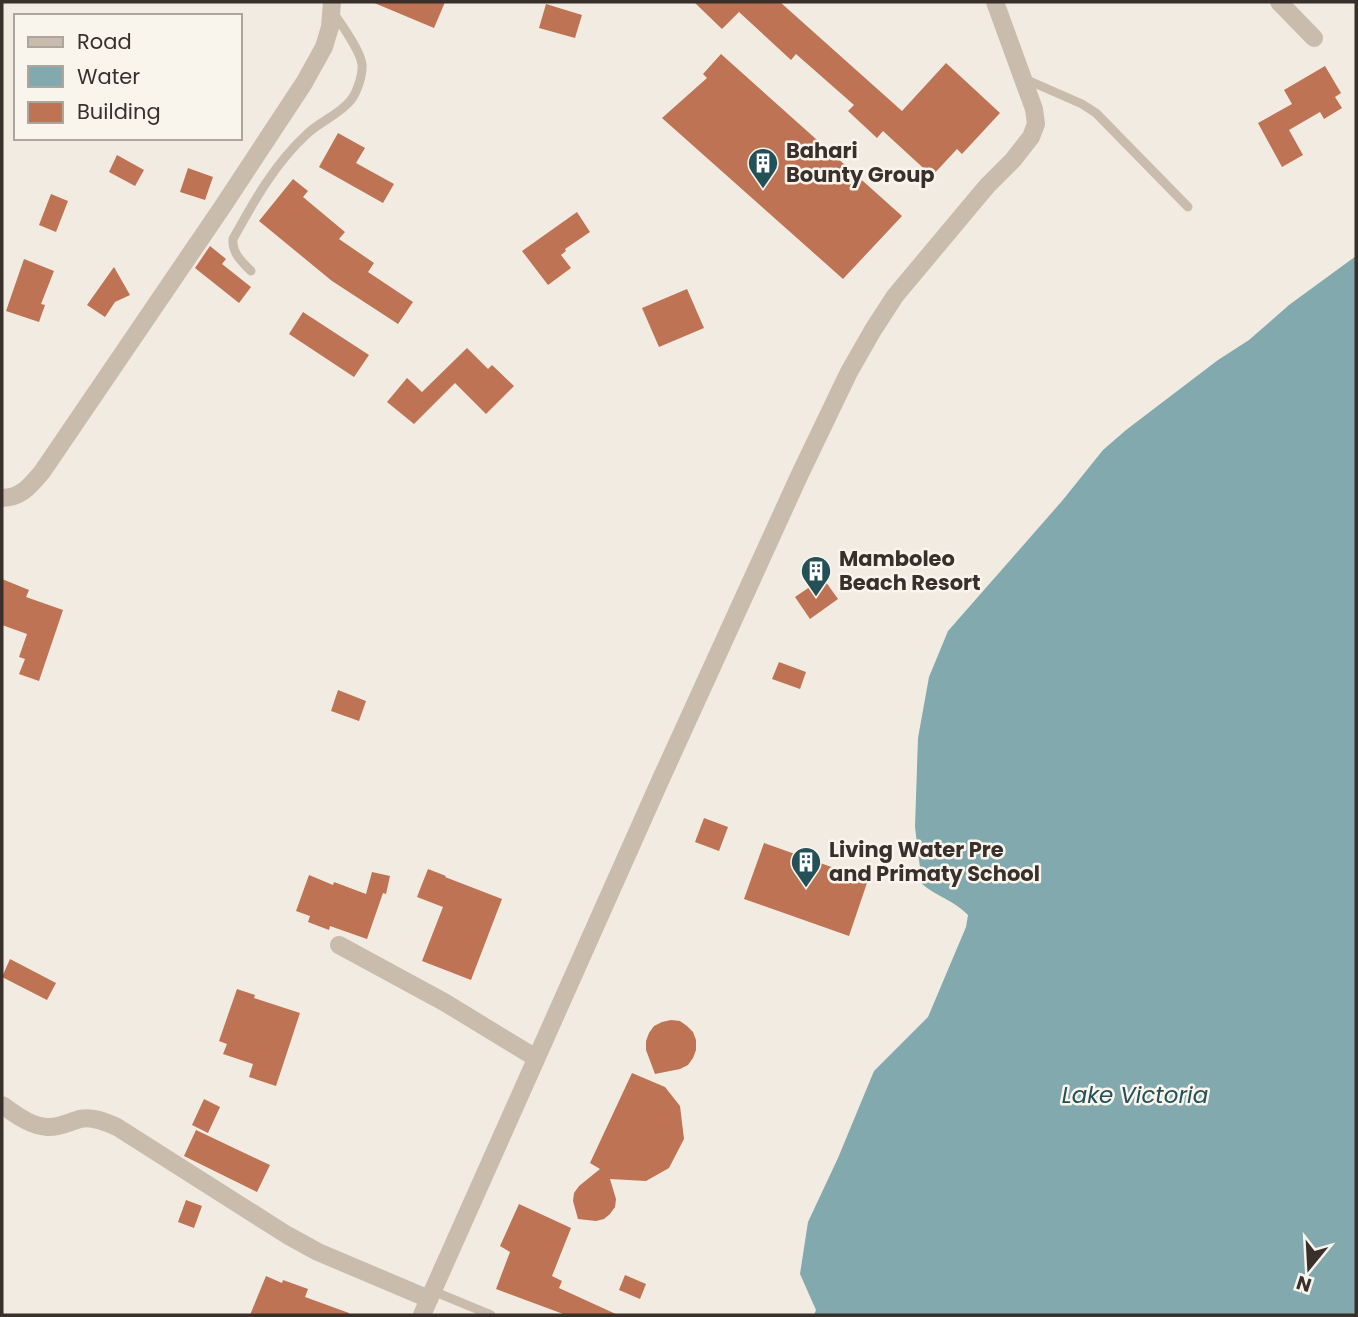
<svg xmlns="http://www.w3.org/2000/svg" width="1358" height="1317" font-family="Poppins,sans-serif">
  <rect width="100%" height="100%" fill="#f2ebe1"/>
  <path fill="#82a9ad" d="M1356 256V1315H814L816 1310 800 1274 808 1222 838 1158 874 1071 928 1017 966 927 968 915C955 901 936 896 922 884L915 827 918 738 929 677 948 631 1062 501 1103 450 1126 430 1218 360 1249 340 1289 305Z"/>
  <g fill="#bd7354">
    <polygon points="372,2 445,2 434,28"/>
    <polygon points="694,2 780,2 902,111 946,63 1000,113 962,154 957,149 932,176 883,131 877,138 848,111 854,105 796,54 791,60 739,12 722,29"/>
    <polygon points="546,4 582,15 575,38 539,28"/>
    <polygon points="721,54 902,216 843,279 662,118 707,78 703,74"/>
    <polygon points="1325,66 1341,93 1335,97 1342,108 1324,119 1320,112 1289,130 1303,155 1282,167 1258,123 1292,104 1284,90"/>
    <polygon points="338,133 365,148 356,163 394,184 383,203 319,167"/>
    <polygon points="117,155 144,170 135,186 109,172"/>
    <polygon points="188,168 213,177 205,200 180,192"/>
    <polygon points="293,179 308,191 303,197 345,232 339,239 374,263 368,272 413,302 398,324 332,281 259,221"/>
    <polygon points="51,194 68,201 56,232 39,225"/>
    <polygon points="577,212 590,232 565,249 566,251 561,255 571,268 548,285 522,251"/>
    <polygon points="210,246 226,259 222,264 251,287 239,303 195,268"/>
    <polygon points="24,259 54,271 41,304 45,305 39,322 6,311"/>
    <polygon points="114,267 130,295 115,302 105,317 87,305"/>
    <polygon points="687,289 704,328 659,347 642,308"/>
    <polygon points="303,312 369,355 354,377 289,334"/>
    <polygon points="467,348 488,369 492,365 514,386 486,414 455,383 414,424 387,402 407,378 422,392"/>
    <polygon points="823,578 838,599 810,619 795,597"/>
    <polygon points="2,579 29,590 26,597 63,610 39,681 19,674 25,659 19,657 27,634 2,625"/>
    <polygon points="779,662 806,672 800,689 772,679"/>
    <polygon points="338,690 366,701 359,721 331,711"/>
    <polygon points="704,818 728,827 719,851 695,842"/>
    <polygon points="764,843 868,880 849,936 744,899"/>
    <polygon points="428,869 446,876 445,877 502,899 471,980 422,961 443,907 417,897"/>
    <polygon points="372,872 390,876 386,894 383,893 367,939 330,926 329,930 308,922 310,916 296,911 309,875 333,885 334,882 366,894"/>
    <polygon points="10,959 56,983 47,1000 2,977"/>
    <polygon points="237,989 255,995 254,998 300,1013 276,1086 249,1077 253,1064 223,1054 227,1044 219,1041"/>
    <polygon points="671,1020 680,1021 687,1026 693,1032 696,1040 696,1050 693,1058 688,1065 680,1069 655,1074 646,1050 646,1041 649,1033 654,1026 662,1022"/>
    <polygon points="632,1073 665,1087 680,1106 684,1139 669,1168 646,1181 610,1179 616,1199 615,1207 610,1214 604,1219 596,1221 578,1219 573,1201 574,1193 579,1186 600,1169 590,1163"/>
    <polygon points="204,1099 220,1107 208,1133 192,1125"/>
    <polygon points="196,1130 270,1165 257,1192 184,1156"/>
    <polygon points="186,1200 202,1206 194,1228 178,1222"/>
    <polygon points="519,1204 571,1228 552,1276 562,1281 559,1288 618,1315 566,1315 496,1289 510,1252 500,1246"/>
    <polygon points="625,1275 646,1284 640,1299 619,1290"/>
    <polygon points="266,1276 282,1283 283,1280 308,1289 305,1297 349,1313 349,1315 250,1315"/>
  </g>
  <g fill="none" stroke-linecap="round" stroke-linejoin="round">
    <g stroke="#cabcad" stroke-width="9">
      <polyline points="1025,79 1082,104 1096,113 1188,207"/>
      <path d="M251 271C241 261 232 253 233 239 254 201 275 163 308 133 321 121 340 114 351 100 357 92 363 75 362 64 360 50 341 24 333 12"/>
      <polyline points="433,1291 491,1315"/>
    </g>
    <g stroke="#cabcad" stroke-width="18">
      <polyline points="1279,2 1314,38"/>
      <path d="M2 498C21 498 30 486 42 472L223 206 304 83 324 47 330 27 332 2"/>
      <polyline points="339,945 444,1002 536,1058"/>
      <path d="M2 1105C15 1114 30 1126 47 1127 59 1128 69 1122 80 1119 92 1116 106 1122 117 1127L287 1235 318 1252 429 1299"/>
    </g>
    <polyline stroke="#cabcad" stroke-width="18" points="422,1315 660,781 800,474 849,372 873,330 895,296 987,186 1013,160 1031,137 1036,124 1034,109 995,2"/>
  </g>
  <defs>
    <g id="building-pin" transform="scale(1.575)"><path d="M0 17L-7.5 6A9.5 9.5 0 1 1 7.5 6Z" fill="#235157" stroke="#f9f5ed"/><path d="M-4-6H4V6H1V3H-1V6H-4ZM-2.5-4.3h1.7v1.8h-1.7ZM.8-4.3h1.7v1.8H.8ZM-2.5-1h1.7V.8h-1.7ZM.8-1h1.7V.8H.8Z" fill="#fff"/></g>
  </defs>
  <g fill-rule="evenodd">
    <use href="#building-pin" x="763" y="163"/>
    <use href="#building-pin" x="816" y="571"/>
    <use href="#building-pin" x="806" y="862"/>
  </g>
  <g text-anchor="middle" stroke-width="5" stroke-linejoin="round" paint-order="stroke">
    <g font-size="21" font-weight="bold" fill="#39302b" stroke="#f9f5ed" text-anchor="start">
      <text x="786" y="158">Bahari<tspan x="786" dy="24">Bounty Group</tspan></text>
      <text x="839" y="566">Mamboleo<tspan x="839" dy="24">Beach Resort</tspan></text>
      <text x="829" y="857">Living Water Pre<tspan x="829" dy="24">and Primaty School</tspan></text>
    </g>
    <g font-size="23" font-style="italic" fill="#235157" stroke="#f9f5ed">
      <text x="1135" y="1103">Lake Victoria</text>
    </g>
  </g>
  <rect width="1358" height="1317" fill="none" stroke="#39302b" stroke-width="7"/>
  <rect x="14" y="14" width="228" height="126" fill="#f9f5ed" stroke="#aca69f" stroke-width="2"/>
  <rect x="28" y="37" width="35" height="10" fill="#cabcad" stroke="#aca69f" stroke-width="2"/>
  <text x="77" y="49" font-size="21" fill="#39302b">Road</text>
  <rect x="28" y="66" width="35" height="21" fill="#82a9ad" stroke="#aca69f" stroke-width="2"/>
  <text x="77" y="84" font-size="21" fill="#39302b">Water</text>
  <rect x="28" y="102" width="35" height="21" fill="#bd7354" stroke="#aca69f" stroke-width="2"/>
  <text x="77" y="119" font-size="21" fill="#39302b">Building</text>
  <g transform="translate(1309 1268) rotate(198)" stroke="#f9f5ed" stroke-width="5" paint-order="stroke">
  <path d="M0-5L12 26L0 18L-12 26Z" fill="#39302b"/>
  <text y="-10" font-size="19" font-weight="bold" text-anchor="middle" fill="#39302b">N</text>
  </g>
</svg>
